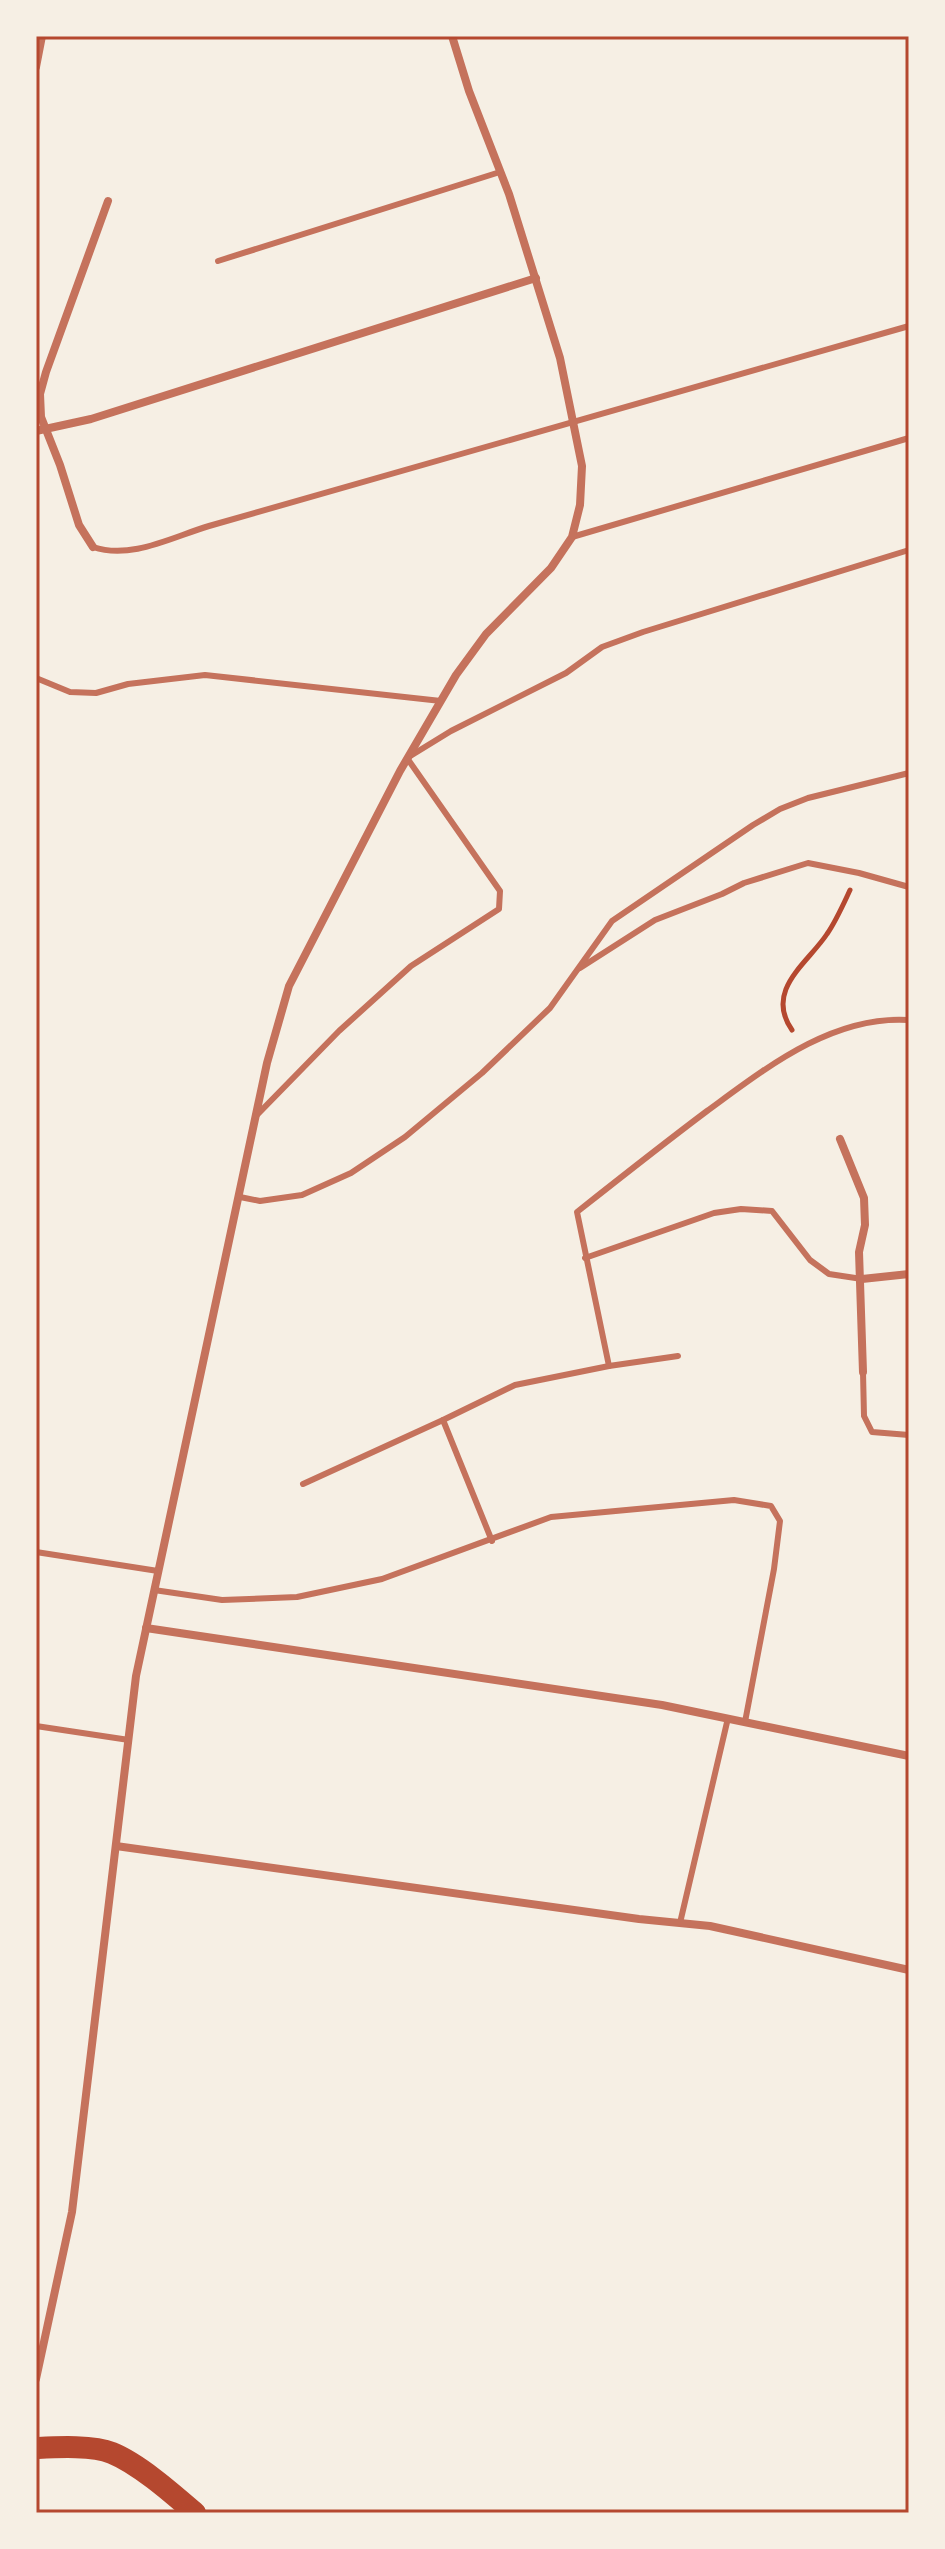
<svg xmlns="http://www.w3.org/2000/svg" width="945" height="2549" font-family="'Work Sans',sans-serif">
  <rect width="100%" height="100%" fill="#f6efe4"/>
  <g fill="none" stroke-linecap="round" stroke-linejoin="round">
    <path stroke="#b5482f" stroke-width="5" d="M792 1030C764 990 808 963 827 934 836 921 843 905 850 890"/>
    <g stroke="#c5725c" stroke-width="6">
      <polyline points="218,261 500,172"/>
      <polyline points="572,537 909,438"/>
      <path d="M93 547C131 560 172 537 209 526L909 326"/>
      <polyline points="36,678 70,692 96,693 128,684 205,675 441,701"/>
      <polyline points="580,968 655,920 722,894 744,883 808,863 859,873 909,887"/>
      <polyline points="256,1116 339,1031 411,966 499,909 500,891 407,758 451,731 566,673 602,647 643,632 909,550"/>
      <polyline points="240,1197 260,1201 302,1195 351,1173 405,1137 482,1073 550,1008 612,921 753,825 780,809 808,798 909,773"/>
      <polyline points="585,1258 714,1213 741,1209 772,1211 810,1260 829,1274 862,1279"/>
      <path d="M609 1366 577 1212C620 1178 663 1144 707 1111 766 1068 832 1015 909 1020"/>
      <polyline points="863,1372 864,1416 872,1432 909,1435"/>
      <polyline points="443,1420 515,1385 609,1366 678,1356"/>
      <polyline points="303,1484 443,1420 492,1541"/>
      <polyline points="36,1552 158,1571"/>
      <polyline points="154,1590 222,1600 297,1597 382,1579 551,1517 734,1500 771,1506 780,1521 774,1569 745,1722"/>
      <polyline points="36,1726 129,1740"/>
      <polyline points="680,1923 728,1718"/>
    </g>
    <g stroke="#c5725c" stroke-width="8">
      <polyline points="36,67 42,36"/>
      <polyline points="36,431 91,419 536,278"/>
      <polyline points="93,547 79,525 60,465 41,417 40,394 46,372 108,201"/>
      <polyline points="840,1139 864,1198 865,1225 859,1252 863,1372"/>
      <polyline points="862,1279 909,1274"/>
      <polyline points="146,1628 662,1705 909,1756"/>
      <polyline points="116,1846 639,1919 710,1926 909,1970"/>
      <polyline points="36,2379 72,2212 136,1676 267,1063 289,986 400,771 456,675 486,634 551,568 572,537 580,505 582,466 560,358 509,194 469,91 452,36"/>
    </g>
    <path stroke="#b5482f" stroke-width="22" d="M36 2448C57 2447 93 2445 112 2453 139 2464 173 2494 195 2513"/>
  </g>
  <rect width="945" height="2549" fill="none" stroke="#f6efe4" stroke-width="76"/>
  <rect x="38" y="38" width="869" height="2473" fill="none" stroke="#b5482f" stroke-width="3"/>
</svg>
